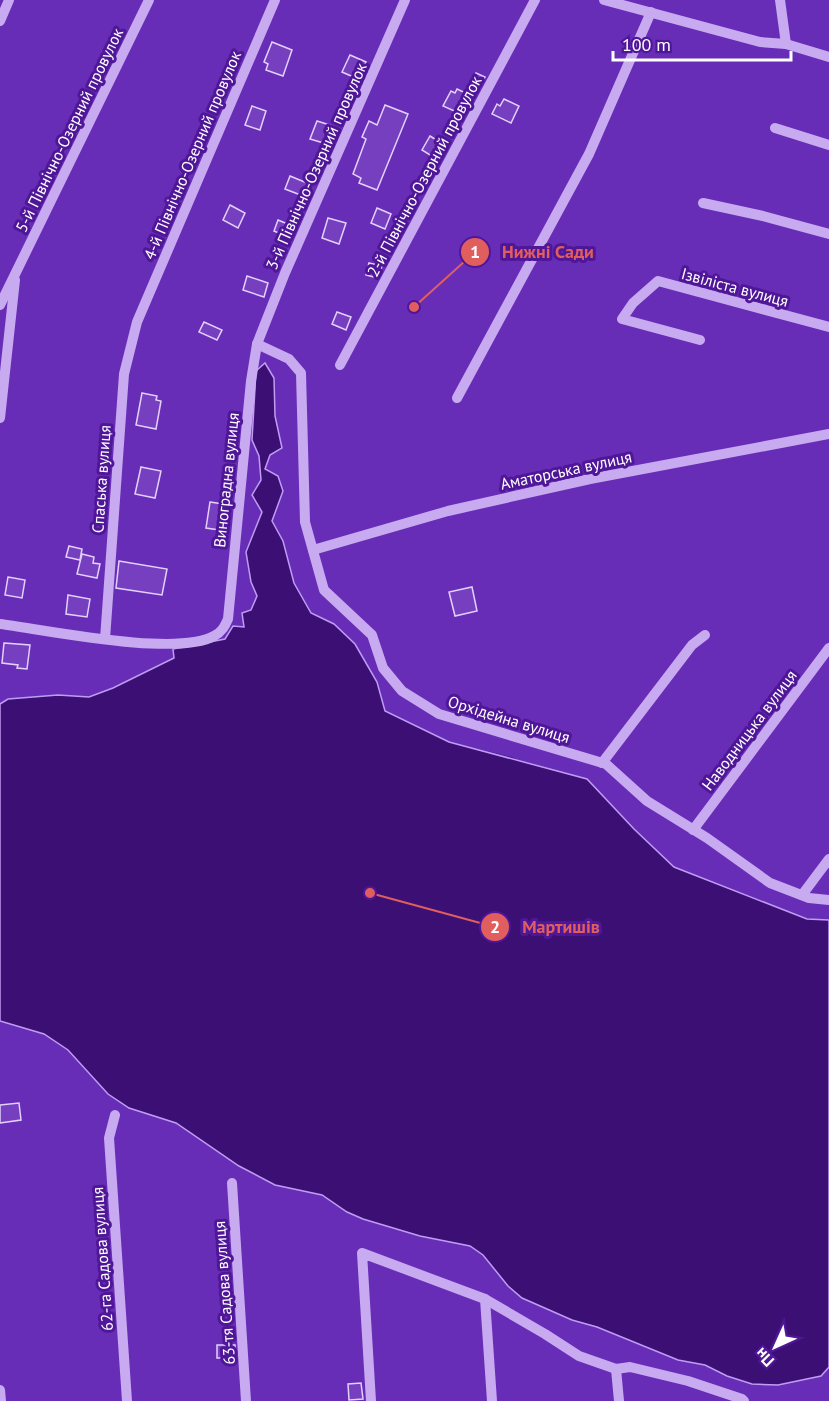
<svg xmlns="http://www.w3.org/2000/svg" width="829" height="1401" font-family="'PT Sans',sans-serif">
  <rect width="100%" height="100%" fill="#4f1798"/>
  <g fill="#682db7">
    <polygon points="0,0 829,0 829,920 807,919 674,867 634,829 512,757 449,742 385,711 377,682 244,628 233,626 225,639 186,647 174,658 113,688 89,697 58,695 8,699 0,704"/>
    <polygon points="0,1021 44,1034 68,1050 108,1094 129,1108 176,1123 239,1166 275,1184 322,1195 347,1212 363,1219 420,1236 470,1246 483,1255 508,1286 522,1298 572,1320 597,1327 678,1360 704,1365 727,1376 821,1376 829,1367 829,1401 0,1401"/>
  </g>
  <polygon fill="#3c0f75" stroke="#c09df4" stroke-width="1.5" points="265,363 274,378 275,416 282,448 270,455 265,469 278,476 283,491 272,521 283,541 294,583 311,613 334,624 355,644 377,682 385,711 449,742 587,779 634,829 674,867 807,919 829,920 829,1367 821,1376 778,1385 752,1384 727,1376 705,1365 678,1360 597,1327 572,1320 522,1298 508,1286 483,1255 470,1246 420,1236 363,1219 347,1212 322,1195 275,1185 239,1166 176,1123 129,1108 108,1094 68,1050 44,1034 0,1021 0,704 8,699 58,695 89,697 113,688 174,658 173,649 225,639 233,626 244,627 242,613 251,610 257,596 251,582 246,552 262,512 252,495 261,480 259,456 252,440 256,371"/>
  <g fill="#763fbf" stroke="#e3d1fc" stroke-width="1.5">
    <polygon points="272,42 292,50 283,76 266,70 268,64 264,62"/>
    <polygon points="350,55 366,62 358,79 342,72"/>
    <polygon points="476,73 485,77 479,88 471,84"/>
    <polygon points="457,89 470,95 461,114 443,106 451,91 455,93"/>
    <polygon points="504,99 519,106 511,123 492,114 497,104 500,106"/>
    <polygon points="385,105 408,114 377,190 359,183 361,178 353,174 366,139 362,137 369,121 377,125"/>
    <polygon points="252,106 266,111 260,130 245,125"/>
    <polygon points="317,121 333,126 327,144 310,139"/>
    <polygon points="430,136 446,146 438,160 422,150"/>
    <polygon points="290,176 307,183 303,196 285,189"/>
    <polygon points="230,205 245,213 238,228 223,220"/>
    <polygon points="377,208 391,214 385,229 371,223"/>
    <polygon points="328,218 346,223 339,244 322,238"/>
    <polygon points="278,220 290,225 286,236 274,231"/>
    <polygon points="369,263 382,266 378,278 366,275"/>
    <polygon points="247,276 268,283 264,297 243,290"/>
    <polygon points="337,312 351,317 346,330 332,324"/>
    <polygon points="204,322 222,330 217,340 199,332"/>
    <polygon points="142,393 157,396 156,400 161,401 156,429 136,425"/>
    <polygon points="141,467 161,471 155,498 135,494"/>
    <polygon points="210,502 230,505 226,531 206,528"/>
    <polygon points="69,546 82,549 80,560 66,557"/>
    <polygon points="82,554 94,557 93,563 100,564 97,578 77,574"/>
    <polygon points="119,561 167,569 162,595 116,588"/>
    <polygon points="8,577 25,580 22,598 5,595"/>
    <polygon points="472,587 477,611 455,616 449,592"/>
    <polygon points="68,595 90,599 87,617 66,614"/>
    <polygon points="4,643 30,645 27,669 17,668 18,665 2,663"/>
    <polygon points="19,1103 21,1120 0,1123 0,1105"/>
    <rect x="217" y="1345" width="18" height="13"/>
    <polygon points="361,1383 363,1399 349,1400 348,1384"/>
  </g>
  <g fill="none" stroke-linecap="round" stroke-linejoin="round">
    <g stroke="#c8aaf1" stroke-width="10">
      <polyline points="604,0 760,42 786,44 829,57"/>
      <polyline points="780,0 786,44"/>
      <polyline points="0,21 9,0"/>
      <polyline points="775,128 829,145"/>
      <polyline points="703,203 763,216 829,234"/>
      <polyline points="0,305 149,0"/>
      <polyline points="700,340 622,319 633,303 658,281 829,327"/>
      <polyline points="257,344 289,359 301,373 305,522 324,590 372,635 383,668 402,691 439,714 606,764 647,801 707,838 770,883 809,898 829,900"/>
      <polyline points="340,365 535,0"/>
      <polyline points="457,398 589,154 651,12"/>
      <polyline points="0,418 15,280"/>
      <polyline points="313,550 448,511 590,479 829,434"/>
      <path d="M0 624C46 630 176 657 214 636 222 632 225 626 228 619L251 381 257 344 285 273 405 0"/>
      <polyline points="105,639 124,374 137,322 275,0"/>
      <polyline points="602,763 692,645 705,635"/>
      <polyline points="693,830 829,648"/>
      <polyline points="802,895 829,859"/>
      <polyline points="115,1115 109,1138 127,1401"/>
      <polyline points="232,1183 246,1401"/>
      <polyline points="485,1299 492,1401"/>
      <polyline points="616,1369 619,1401"/>
      <polyline points="0,1390 1,1401"/>
      <polyline points="371,1401 362,1253 485,1299 545,1334 579,1356 616,1369 630,1367 688,1381 742,1399 744,1401"/>
    </g>
  </g>
  <g text-anchor="middle" stroke-width="6" stroke-linejoin="round" paint-order="stroke">
    <g font-size="16" fill="#fff" stroke="#4f1798">
      <text transform="translate(69 130) rotate(-64)" y="6">5-й Північно-Озерний провулок</text>
      <text transform="translate(192 155) rotate(-67)" y="6">4-й Північно-Озерний провулок</text>
      <text transform="translate(316 166) rotate(-66)" y="6">3-й Північно-Озерний провулок</text>
      <text transform="translate(424 176) rotate(-62)" y="6">2-й Північно-Озерний провулок</text>
      <text transform="translate(735 287) rotate(15)" y="6">Ізвіліста вулиця</text>
      <text transform="translate(566 470) rotate(-12)" y="6">Аматорська вулиця</text>
      <text transform="translate(101 479) rotate(-86)" y="6">Спаська вулиця</text>
      <text transform="translate(226 480) rotate(-84)" y="6">Виноградна вулиця</text>
      <text transform="translate(509 719) rotate(17)" y="6">Орхідейна вулиця</text>
      <text transform="translate(749 730) rotate(-53)" y="6">Наводницька вулиця</text>
      <text transform="translate(102 1259) rotate(-94)" y="6">62-га Садова вулиця</text>
      <text transform="translate(224 1293) rotate(-94)" y="6">63-тя Садова вулиця</text>
    </g>
  </g>
  <path fill="none" stroke="#e05e5e" stroke-width="2" d="M414 307L475 252M370 893L495 927"/>
  <g fill="#e05e5e" stroke="#4f1798" stroke-width="2">
    <circle cx="414" cy="307" r="6"/>
    <circle cx="370" cy="893" r="6"/>
    <circle cx="475" cy="252" r="15"/>
    <circle cx="495" cy="927" r="15"/>
  </g>
  <g font-size="18" text-anchor="middle" font-weight="bold" fill="#fff">
    <text x="475" y="258">1</text>
    <text x="495" y="933">2</text>
  </g>
  <g font-size="18" text-anchor="middle" font-weight="bold" fill="#e05e5e" stroke="#4f1798" stroke-width="6" stroke-linejoin="round" paint-order="stroke">
    <text x="548" y="258">Нижні Сади</text>
    <text x="561" y="933">Мартишів</text>
  </g>
  <g transform="translate(775 1347) rotate(225)" stroke="#4f1798" stroke-width="4.5" paint-order="stroke">
  <path d="M0-4.5L10 22L0 15L-10 22Z" fill="#ffffff"/>
  <text y="-9" font-size="16" font-weight="bold" text-anchor="middle" fill="#ffffff">Пн</text>
  </g>
  <path d="M613 51v9h178v-9" fill="none" stroke="#ffffff" stroke-width="3"/>
  <text x="622" y="51" font-size="18" fill="#ffffff" stroke="#4f1798" stroke-width="4.5" paint-order="stroke">100 m</text>
</svg>
